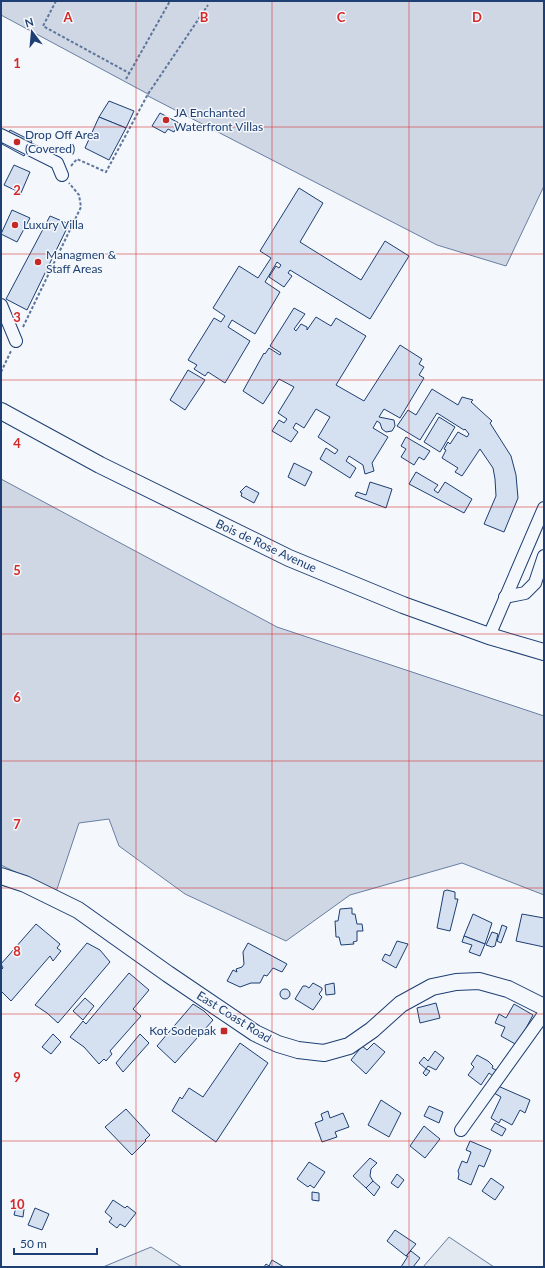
<svg xmlns="http://www.w3.org/2000/svg" width="545" height="1268" font-family="Lato,sans-serif">
  <rect width="100%" height="100%" fill="#f4f7fb"/>
  <g fill="#e3e9f0" stroke="#687fa3">
    <polygon points="449,1237 494,1267 423,1267"/>
    <polygon points="151,1247 182,1267 103,1267"/>
  </g>
  <g fill="#cfd7e4" stroke="#687fa3">
    <polygon points="1,1 544,1 544,186 506,266 437,245 148,96 148,94 1,15"/>
    <polygon points="1,479 277,627 544,716 544,895 462,863 350,895 286,941 185,894 119,846 109,819 79,823 56,892 1,865"/>
  </g>
  <g fill="#d5e0f0" stroke="#1d3f73">
    <polygon points="109,101 134,111 126,128 99,117"/>
    <polygon points="160,113 179,123 174,132 168,129 165,133 152,126"/>
    <polygon points="99,117 126,128 109,160 85,148"/>
    <polygon points="10,130 32,141 24,156 2,144"/>
    <polygon points="14,165 30,172 21,193 4,185"/>
    <polygon points="299,188 323,203 300,242 361,280 385,241 409,256 370,319 290,270 288,273 292,276 284,287 269,277 276,266 279,268 281,265 277,262 265,282 280,292 255,334 232,320 228,327 250,341 225,383 208,372 205,376 194,369 197,365 188,360 214,318 221,322 225,316 213,308 239,266 258,278 271,258 260,251"/>
    <polygon points="12,210 30,218 17,242 1,234"/>
    <polygon points="50,216 69,224 27,310 6,299"/>
    <polygon points="294,308 305,314 294,329 296,331 301,324 307,327 307,330 316,317 331,326 336,318 366,336 336,385 364,401 400,345 422,359 419,364 424,367 419,375 424,378 400,418 384,409 379,417 394,420 395,426 392,431 386,432 382,429 380,423 377,421 373,428 388,437 372,463 374,471 365,474 363,465 349,456 346,461 356,468 350,478 320,459 326,448 335,454 338,450 318,437 330,417 316,409 304,428 296,423 293,428 298,432 291,442 272,431 279,420 284,423 287,419 278,413 294,387 279,379 263,404 243,391 264,353 265,354 269,348 280,355 281,353 270,346"/>
    <polygon points="188,370 205,380 185,410 170,400"/>
    <polygon points="432,389 458,405 462,397 473,400 471,402 492,421 490,423 511,456 516,475 518,498 504,532 484,524 496,496 495,479 493,468 480,449 462,476 455,472 458,468 442,458 446,450 444,449 448,442 450,444 458,432 467,437 469,434 465,429 464,430 437,413 420,440 397,426 408,410 416,415"/>
    <polygon points="439,417 455,427 440,452 424,442"/>
    <polygon points="406,437 430,451 424,460 419,457 414,465 401,457 406,449 401,446"/>
    <polygon points="294,463 312,472 305,486 288,477"/>
    <polygon points="416,472 438,485 434,490 438,493 445,482 472,499 464,513 409,484"/>
    <polygon points="370,482 392,489 386,508 355,496 357,492 366,495"/>
    <polygon points="246,486 259,493 254,503 241,496 242,493 240,492"/>
    <polygon points="447,890 455,892 455,899 458,899 450,931 437,928 444,891"/>
    <polygon points="352,908 352,914 355,914 357,924 362,924 363,931 357,931 357,941 353,942 354,944 341,945 339,937 336,937 335,921 338,921 340,909"/>
    <polygon points="473,914 492,923 485,944 464,936"/>
    <polygon points="522,914 544,918 544,947 516,941"/>
    <polygon points="36,924 60,944 57,948 61,951 53,961 50,956 11,1001 1,991 1,970 3,968 1,964"/>
    <polygon points="502,925 507,927 501,943 497,941"/>
    <polygon points="492,932 498,934 495,946 492,947 486,945"/>
    <polygon points="464,936 485,944 480,956 469,952 472,945 462,942"/>
    <polygon points="397,941 408,944 396,968 382,960 385,954 390,956"/>
    <polygon points="87,943 100,950 110,962 58,1023 47,1013 35,1005"/>
    <polygon points="248,943 287,964 282,972 273,968 267,976 264,975 260,983 251,983 240,987 227,981 233,970 237,972 236,969 242,967 244,964 243,952"/>
    <polygon points="129,973 149,990 133,1009 141,1016 110,1051 112,1054 106,1061 104,1059 99,1064 84,1047 70,1037 83,1021 86,1024"/>
    <polygon points="313,983 322,988 322,990 319,994 322,997 313,1010 295,999 303,986 306,986 309,988"/>
    <polygon points="334,983 335,994 326,995 325,985"/>
    <circle cx="285" cy="994" r="5"/>
    <polygon points="85,998 94,1006 83,1020 73,1011"/>
    <polygon points="436,1003 440,1018 420,1023 417,1008"/>
    <polygon points="193,1004 204,1011 213,1020 175,1063 157,1046"/>
    <polygon points="514,1004 533,1015 517,1045 501,1036 505,1027 495,1023 499,1014 506,1018"/>
    <polygon points="53,1034 61,1042 51,1054 42,1047"/>
    <polygon points="140,1034 149,1043 123,1072 116,1063"/>
    <polygon points="240,1043 268,1063 216,1142 172,1111 180,1097 182,1099 189,1088 203,1097"/>
    <polygon points="374,1043 385,1052 366,1074 351,1060 362,1046 367,1050"/>
    <polygon points="435,1051 444,1058 436,1070 428,1066 426,1069 419,1063 424,1057 428,1061"/>
    <polygon points="477,1055 488,1061 493,1066 492,1068 498,1071 494,1077 489,1073 481,1085 468,1075 474,1067 471,1064"/>
    <polygon points="426,1069 430,1071 426,1076 423,1073"/>
    <polygon points="498,1086 530,1100 525,1113 520,1110 512,1125 501,1119 499,1123 491,1118 501,1097 494,1093"/>
    <polygon points="381,1100 401,1113 389,1137 368,1125"/>
    <polygon points="429,1106 443,1112 439,1123 424,1116"/>
    <polygon points="126,1109 150,1135 145,1140 146,1141 132,1155 105,1127"/>
    <polygon points="328,1111 330,1118 343,1113 349,1127 335,1132 337,1137 322,1142 315,1123 323,1120 321,1114"/>
    <polygon points="495,1123 506,1129 502,1136 491,1130"/>
    <polygon points="424,1126 440,1139 425,1158 410,1146"/>
    <polygon points="470,1141 491,1150 484,1167 479,1165 471,1185 458,1179 459,1174 458,1171 462,1161 467,1163 471,1152 466,1150"/>
    <polygon points="370,1158 377,1163 371,1169 370,1176 373,1181 366,1188 353,1176"/>
    <polygon points="309,1162 325,1172 314,1188 310,1185 308,1187 297,1179"/>
    <polygon points="397,1174 404,1180 398,1188 391,1183"/>
    <polygon points="491,1178 504,1187 495,1200 482,1191"/>
    <polygon points="373,1181 380,1187 374,1196 366,1188"/>
    <polygon points="312,1192 319,1193 319,1201 312,1200"/>
    <polygon points="113,1200 125,1208 127,1206 136,1213 125,1227 120,1224 117,1228 109,1222 112,1218 105,1212"/>
    <polygon points="16,1207 24,1209 23,1217 14,1215"/>
    <polygon points="35,1208 49,1214 42,1230 28,1225"/>
    <polygon points="395,1230 416,1244 406,1256 387,1241"/>
    <polygon points="411,1251 420,1258 413,1267 401,1267 408,1256 406,1256"/>
    <polygon points="272,1260 284,1267 264,1267 266,1264 269,1266"/>
  </g>
  <g fill="none" stroke-linecap="round" stroke-linejoin="round">
    <g stroke="#1d3f73" stroke-width="14">
      <g id="minor">
        <polyline points="1,135 57,163 62,175"/>
        <polyline points="1,305 16,341"/>
        <polyline points="505,597 525,593 535,583 544,556"/>
        <polyline points="489,636 544,508"/>
        <polyline points="461,1130 544,1014"/>
      </g>
    </g>
    <g stroke="#1d3f73" stroke-width="18">
      <g id="major">
        <polyline points="1,411 100,465 289,558 403,605 489,636 544,652"/>
        <polyline points="1,876 25,884 78,910 168,974 255,1033 278,1044 298,1050 324,1053 349,1046 372,1030 401,1004 432,987 456,982 479,981 508,989 544,1007"/>
      </g>
    </g>
    <g stroke="#5e769c" stroke-width="2" stroke-dasharray="3 2" stroke-linecap="butt">
      <polyline points="56,1 43,26 129,73"/>
      <polyline points="126,79 170,1"/>
      <polyline points="71,166 77,159 106,172 148,94 208,5"/>
      <polyline points="23,327 81,207 79,195 69,183"/>
      <polyline points="1,372 11,351"/>
    </g>
    <use href="#minor" stroke="#f4f7fb" stroke-width="12"/>
    <use href="#major" stroke="#f4f7fb" stroke-width="16"/>
  </g>
  <path fill="none" stroke="#d62828" stroke-width="1" stroke-opacity="0.55" d="M136 1V1267M272 1V1267M409 1V1267M1 127H544M1 254H544M1 380H544M1 507H544M1 634H544M1 761H544M1 888H544M1 1014H544M1 1141H544"/>
  <g fill="#c62828" stroke="#f4f7fb" stroke-width="1.5">
    <circle cx="166" cy="120" r="4"/>
    <circle cx="17" cy="142" r="4"/>
    <circle cx="15" cy="225" r="4"/>
    <circle cx="38" cy="262" r="4"/>
    <rect x="220" y="1027" width="8" height="8" rx="2"/>
  </g>
  <g text-anchor="middle" stroke-width="3" stroke-linejoin="round" paint-order="stroke">
    <g font-size="12" fill="#1d3f73" stroke="#f4f7fb" text-anchor="start">
      <text x="174" y="117">JA Enchanted<tspan x="174" dy="14">Waterfront Villas</tspan></text>
      <text x="25" y="139">Drop Off Area<tspan x="25" dy="14">(Covered)</tspan></text>
      <text x="23" y="229">Luxury Villa</text>
      <text x="46" y="259">Managmen &amp;<tspan x="46" dy="14">Staff Areas</tspan></text>
      <text x="216" y="1035" text-anchor="end">Kot Sodepak</text>
    </g>
    <g font-size="12" fill="#1d3f73" stroke="#f4f7fb">
      <text transform="translate(266 546) rotate(25)" y="4">Bois de Rose Avenue</text>
      <text transform="translate(234 1017) rotate(32)" y="4">East Coast Road</text>
    </g>
  </g>
  <g font-size="13" text-anchor="middle" font-weight="bold" fill="#d62828" stroke="#f4f7fb" stroke-width="3" stroke-linejoin="round" paint-order="stroke">
    <text x="68" y="22">A</text>
    <text x="204" y="22">B</text>
    <text x="341" y="22">C</text>
    <text x="477" y="22">D</text>
    <text x="17" y="68">1</text>
    <text x="17" y="195">2</text>
    <text x="17" y="322">3</text>
    <text x="17" y="448">4</text>
    <text x="17" y="575">5</text>
    <text x="17" y="702">6</text>
    <text x="17" y="829">7</text>
    <text x="17" y="956">8</text>
    <text x="17" y="1082">9</text>
    <text x="17" y="1209">10</text>
  </g>
  <rect width="545" height="1268" fill="none" stroke="#1d3f73" stroke-width="4"/>
  <g transform="translate(32 32) rotate(344)" stroke="#f4f7fb" stroke-width="3" paint-order="stroke">
  <path d="M0-3L7 15L0 10L-7 15Z" fill="#1d3f73"/>
  <text y="-6" font-size="11" font-weight="bold" text-anchor="middle" fill="#1d3f73">N</text>
  </g>
  <path d="M14 1248v6h83v-6" fill="none" stroke="#1d3f73" stroke-width="2"/>
  <text x="20" y="1248" font-size="12" fill="#1d3f73" stroke="#f4f7fb" stroke-width="3" paint-order="stroke">50 m</text>
</svg>
